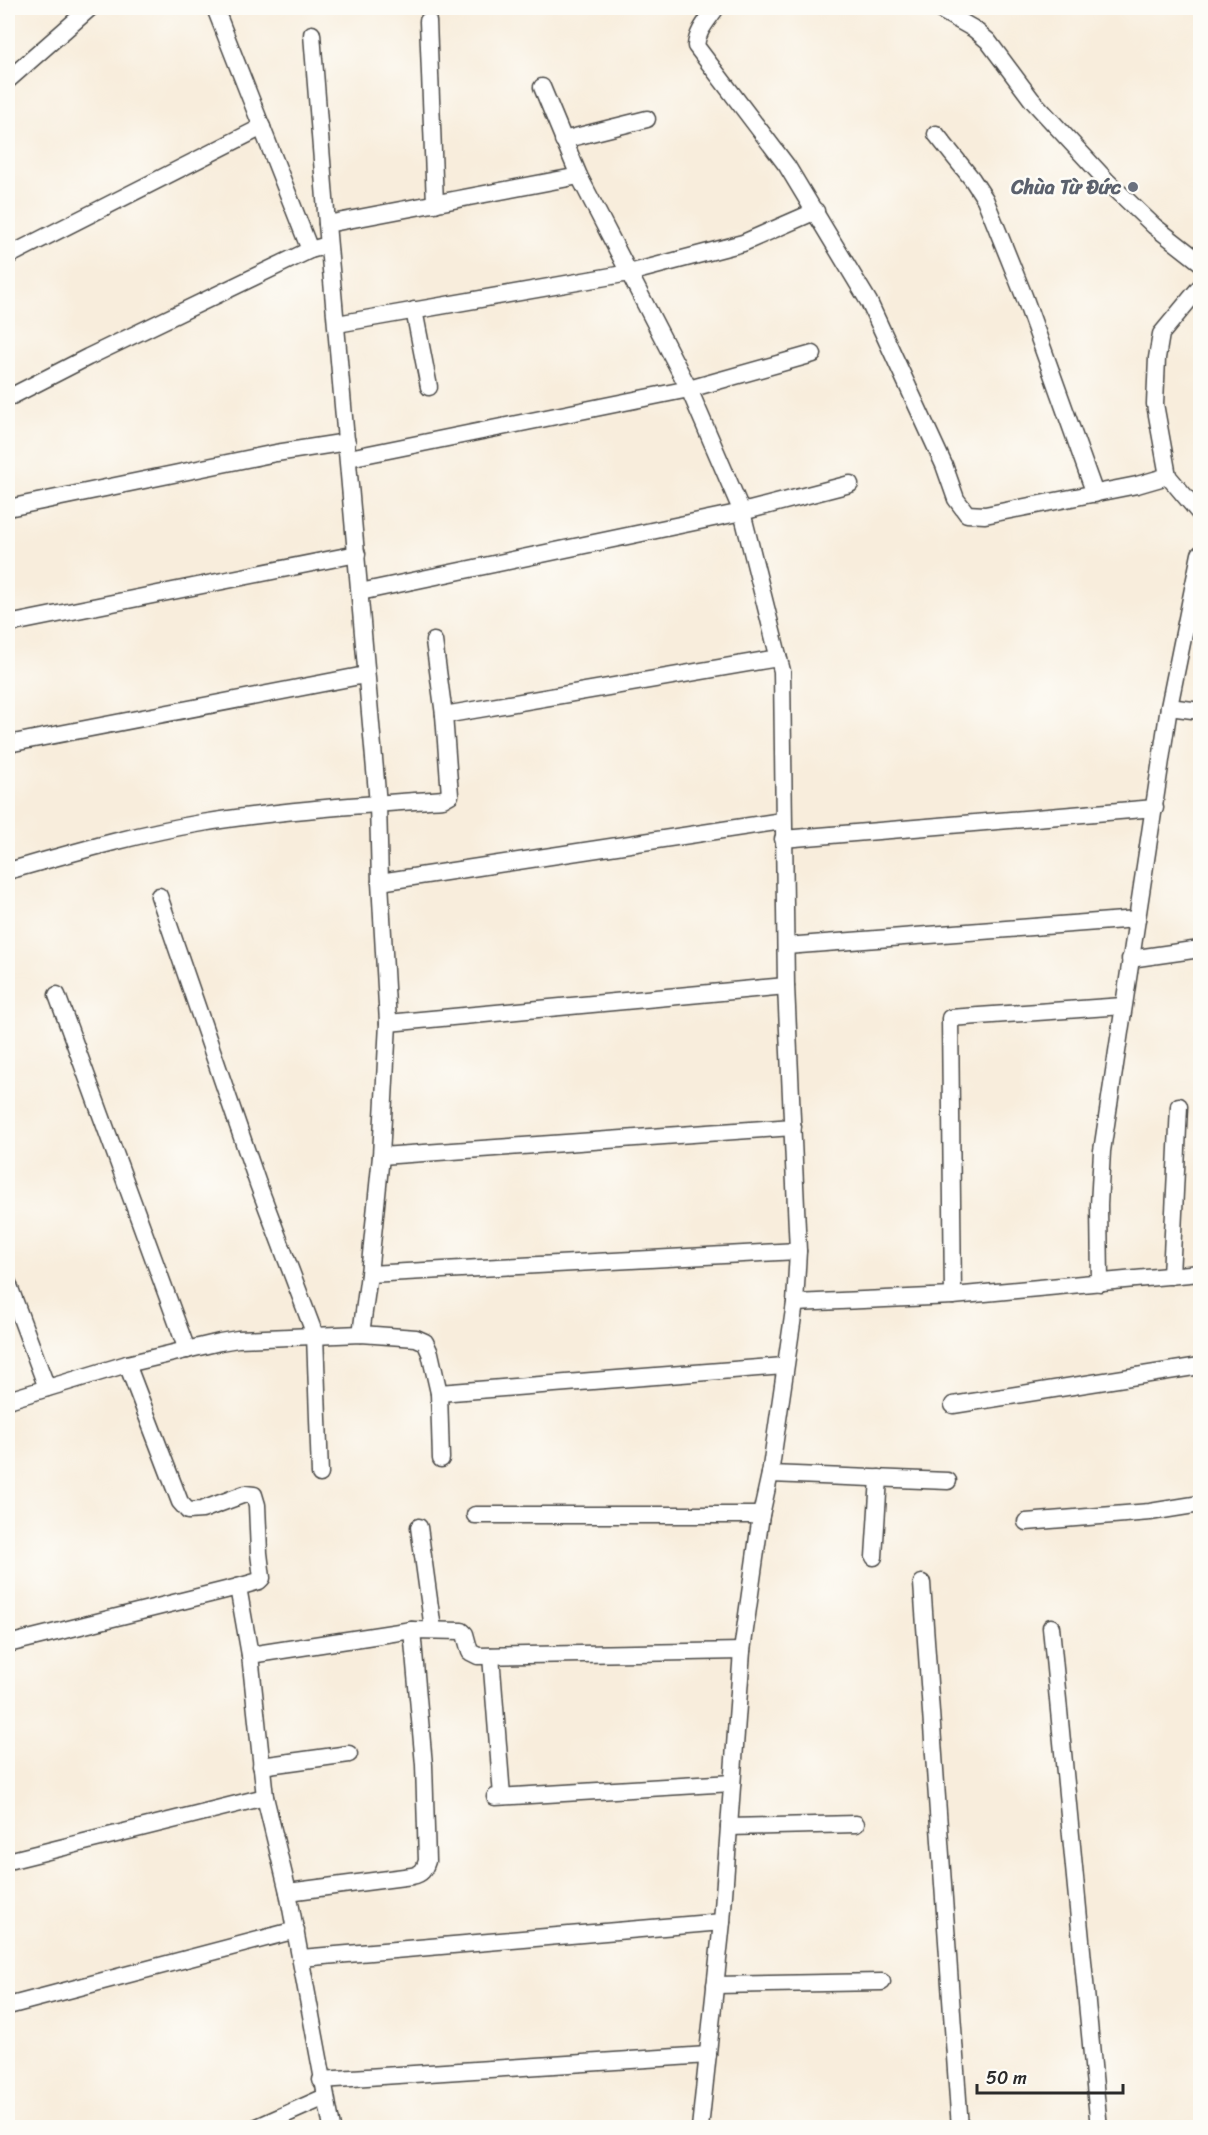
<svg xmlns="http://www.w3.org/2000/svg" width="1208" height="2135" font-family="Sriracha,sans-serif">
  <rect width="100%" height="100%" fill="#fdfcf7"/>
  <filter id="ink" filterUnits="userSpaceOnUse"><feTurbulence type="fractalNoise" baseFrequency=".0167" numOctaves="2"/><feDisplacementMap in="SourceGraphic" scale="12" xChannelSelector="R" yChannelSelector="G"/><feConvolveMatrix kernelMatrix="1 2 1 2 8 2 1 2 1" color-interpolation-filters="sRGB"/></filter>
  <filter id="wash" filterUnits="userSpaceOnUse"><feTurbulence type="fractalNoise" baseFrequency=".008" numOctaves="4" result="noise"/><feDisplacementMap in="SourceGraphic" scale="24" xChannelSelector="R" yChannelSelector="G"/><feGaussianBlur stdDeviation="1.35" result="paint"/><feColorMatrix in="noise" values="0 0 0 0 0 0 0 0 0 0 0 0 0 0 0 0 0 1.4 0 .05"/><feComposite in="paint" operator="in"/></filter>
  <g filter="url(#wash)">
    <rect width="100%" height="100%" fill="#f8eddc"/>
  </g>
  <g filter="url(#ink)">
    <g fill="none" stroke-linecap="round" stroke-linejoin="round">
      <g stroke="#4a4846" stroke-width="19">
        <g id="street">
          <polyline points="215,8 310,250"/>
          <path d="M716 8C708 20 697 31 696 46L787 166 869 302 944 465 956 499 967 514 985 515 1137 485 1168 476 1200 514"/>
          <polyline points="937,8 974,29 988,41 1032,100 1106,180 1154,226 1200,262"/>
          <polyline points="428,21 435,204"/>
          <polyline points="312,34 327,224"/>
          <polyline points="8,80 90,8"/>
          <polyline points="542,87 579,176 689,389 742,512 782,671 786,986 798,1251 795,1303 770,1474 761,1515 742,1651 722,1922 700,2128"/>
          <polyline points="936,134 972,179 985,199 1024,296 1095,494"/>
          <polyline points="563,140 647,119"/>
          <polyline points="8,256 262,127"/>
          <polyline points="414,310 429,387"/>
          <polyline points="337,324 629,273 743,243 816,211"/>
          <polyline points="8,398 88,357 310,250 328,245"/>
          <polyline points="349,458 689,389 813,354"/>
          <polyline points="1168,476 1155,404 1157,358 1161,334 1200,287"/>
          <polyline points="8,508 276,453 347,442"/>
          <polyline points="360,592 742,512 850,484"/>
          <polyline points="8,624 357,554"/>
          <polyline points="1169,707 1200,711"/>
          <polyline points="444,715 778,658"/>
          <polyline points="8,744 365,675"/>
          <polyline points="783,839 1155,808"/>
          <path d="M8 871C72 853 136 834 202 823 282 810 363 805 443 799L450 795 444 715 434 641"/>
          <polyline points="380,882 782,821"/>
          <polyline points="159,896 258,1184 315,1335 320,1474"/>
          <polyline points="786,946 1137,919"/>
          <polyline points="1130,959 1200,949"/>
          <polyline points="57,995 187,1350"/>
          <polyline points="388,1023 786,986"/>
          <polyline points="381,1156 793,1127"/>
          <polyline points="369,1274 798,1251"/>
          <polyline points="1171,1276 1179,1106"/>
          <polyline points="8,1283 47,1388"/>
          <polyline points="1100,1283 1099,1205 1102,1151 1169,707 1200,554"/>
          <polyline points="953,1296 950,1018 1123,1006"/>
          <polyline points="795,1303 953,1296 1200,1273"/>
          <polyline points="361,1334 369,1274 381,1156 388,1023 380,882 378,804 327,224 579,176"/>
          <polyline points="127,1364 180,1502 188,1511 202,1510 245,1494 254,1495 257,1505 259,1553 262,1578 259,1581 238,1587 250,1655 265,1797 288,1892 332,2128"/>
          <polyline points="439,1393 441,1459"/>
          <polyline points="8,1400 127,1364 220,1342 238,1339 361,1334 416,1338 425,1342 430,1353 439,1393 784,1366"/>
          <polyline points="953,1405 1200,1366"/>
          <polyline points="770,1474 948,1481"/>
          <polyline points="475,1515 761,1515"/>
          <polyline points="1026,1522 1150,1512 1200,1504"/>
          <polyline points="419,1527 433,1629"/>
          <polyline points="874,1557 879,1478"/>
          <polyline points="922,1583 960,2128"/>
          <polyline points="1051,1627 1099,2128"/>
          <polyline points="8,1644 238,1587"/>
          <polyline points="250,1655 412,1630 462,1631 465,1634 470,1652 478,1656 742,1651"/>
          <polyline points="491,1656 502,1796"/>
          <polyline points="261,1766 349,1754"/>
          <polyline points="495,1797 732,1783"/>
          <polyline points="729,1827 856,1824"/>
          <polyline points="8,1861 265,1797"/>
          <path d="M288 1892 412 1876C422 1874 424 1870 427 1861L424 1765 412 1630"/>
          <polyline points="301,1958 722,1922"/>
          <polyline points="715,1985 882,1982"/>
          <polyline points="8,2006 296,1930"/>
          <polyline points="321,2080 708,2055"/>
          <polyline points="255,2128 325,2097"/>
        </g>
      </g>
      <use href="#street" stroke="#fff" stroke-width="16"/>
    </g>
  </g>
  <circle fill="#6b7280" stroke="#fdfcf7" stroke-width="2" cx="1133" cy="187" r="6"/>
  <g text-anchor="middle" stroke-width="5" stroke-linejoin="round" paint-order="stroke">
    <g font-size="20" font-weight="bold" fill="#5b616d" stroke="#fdfcf7" text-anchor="end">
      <text x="1121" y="194">Chùa Từ Đức</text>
    </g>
  </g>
  <rect width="1208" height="2135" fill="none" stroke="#fdfcf7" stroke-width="30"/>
  <path d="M977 2084v9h146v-9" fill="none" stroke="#2b2b2b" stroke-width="3"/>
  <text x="986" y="2084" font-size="18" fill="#2b2b2b" stroke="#fdfcf7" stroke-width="4.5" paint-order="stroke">50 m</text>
</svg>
